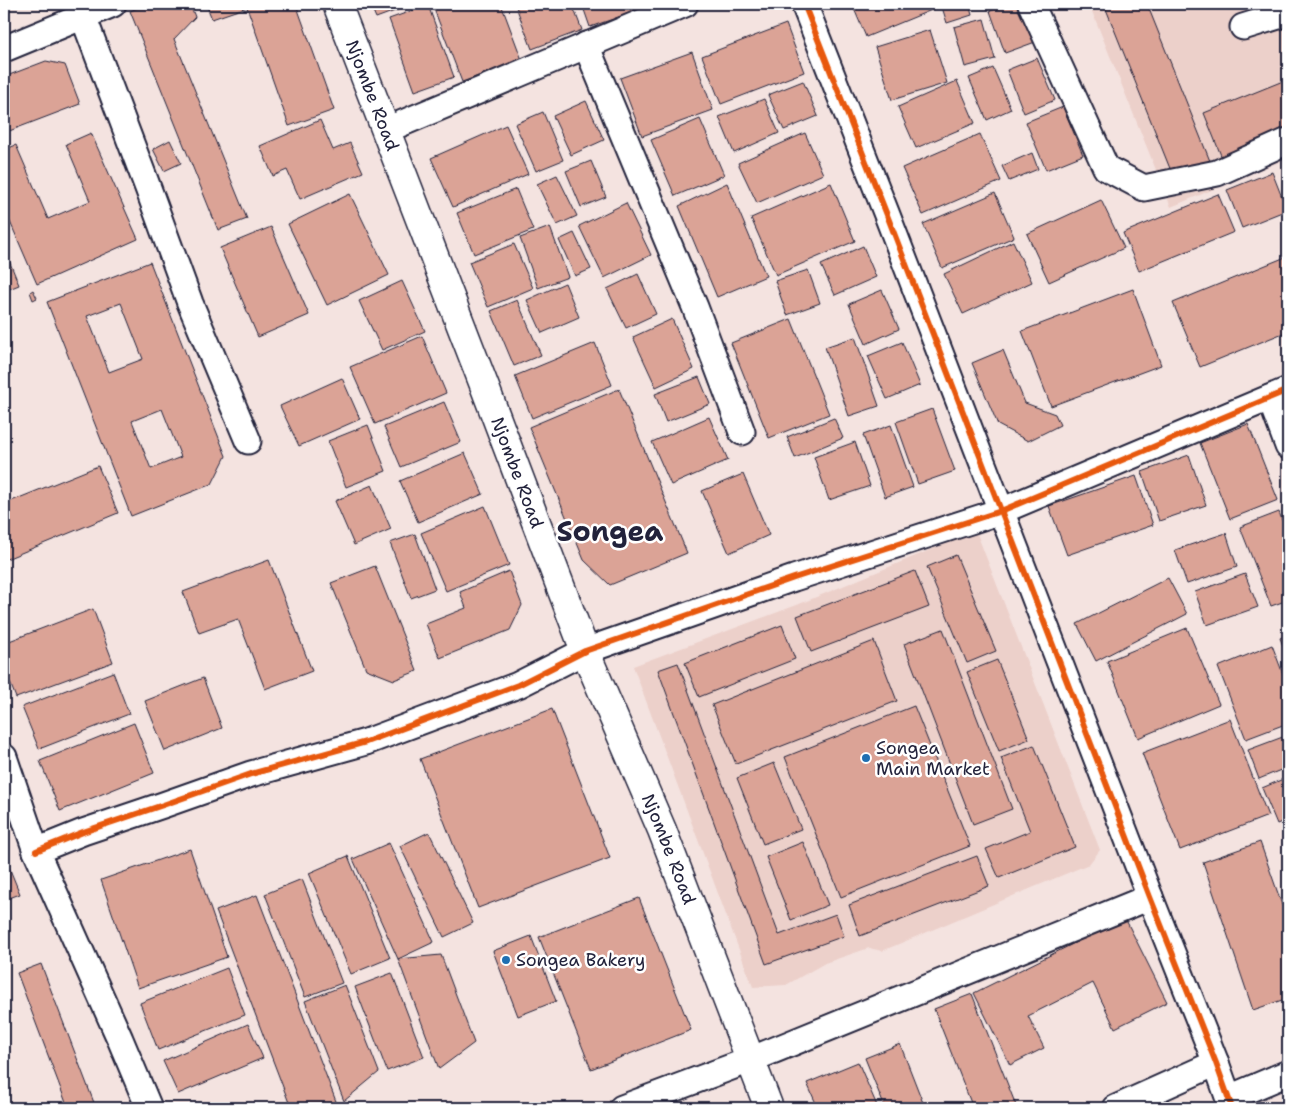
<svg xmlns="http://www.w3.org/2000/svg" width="1292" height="1112" font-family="'Shantell Sans',sans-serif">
  <rect width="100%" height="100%" fill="#f4e3e0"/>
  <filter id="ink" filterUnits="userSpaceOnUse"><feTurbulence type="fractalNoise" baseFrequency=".02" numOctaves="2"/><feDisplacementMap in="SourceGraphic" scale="10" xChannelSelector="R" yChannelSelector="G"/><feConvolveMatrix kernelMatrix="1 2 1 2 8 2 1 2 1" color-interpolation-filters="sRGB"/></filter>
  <g filter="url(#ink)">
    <g fill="#ecd0ca">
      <polygon points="1089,4 1288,4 1288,158 1171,207"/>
      <polygon points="976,531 1100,850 1089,864 882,951 869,948 825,963 786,985 753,987 633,666 797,605"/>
    </g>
    <g fill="#dba396" stroke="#22223b" fill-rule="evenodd">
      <polygon points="148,4 190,4 195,17 174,39 247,219 218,230 130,11"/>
      <polygon points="206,4 296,4 334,110 289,126 247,7 212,19"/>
      <polygon points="370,4 414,4 376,18"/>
      <polygon points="449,4 501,4 522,60 462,82 434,9"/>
      <polygon points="515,4 572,4 582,30 532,49"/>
      <polygon points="582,4 633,4 636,11 590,27"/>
      <polygon points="852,4 932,4 934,9 866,37"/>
      <polygon points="941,4 969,4 972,15 947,23"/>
      <polygon points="1012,4 1025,4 1038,41 1005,53 990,11"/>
      <polygon points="1104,4 1147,4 1210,161 1173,176"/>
      <polygon points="428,5 454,77 415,91 389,19"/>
      <polygon points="984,19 995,59 965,67 954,27"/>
      <polygon points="786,24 804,72 721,104 702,56"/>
      <polygon points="930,30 947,83 892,100 875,47"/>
      <polygon points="692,52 713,110 642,136 620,78"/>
      <polygon points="1037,58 1055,100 1024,113 1007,70"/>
      <polygon points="46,61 65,65 80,104 4,133 4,77"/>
      <polygon points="993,68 1011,109 987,120 969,78"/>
      <polygon points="1288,79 1288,131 1222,158 1204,113"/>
      <polygon points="803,81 818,116 784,130 768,95"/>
      <polygon points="957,81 975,123 916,148 898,107"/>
      <polygon points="764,99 779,133 734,153 719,117"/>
      <polygon points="586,101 604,140 571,155 553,116"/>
      <polygon points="1063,107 1083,155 1046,170 1026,122"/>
      <polygon points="543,112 563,160 536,171 515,124"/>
      <polygon points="700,119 724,175 675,196 651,140"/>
      <polygon points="320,120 333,150 350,143 363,172 300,199 287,170 273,176 260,146"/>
      <polygon points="506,125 528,174 453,207 431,158"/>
      <polygon points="91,133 138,239 37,284 4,208 4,150 16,145 48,219 90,201 66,144"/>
      <polygon points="805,133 823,174 757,203 738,163"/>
      <polygon points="980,134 1001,181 923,215 902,168"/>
      <polygon points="170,140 181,163 164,171 153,149"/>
      <polygon points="1032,153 1038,169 1009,181 1002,166"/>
      <polygon points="591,161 606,197 581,207 566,171"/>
      <polygon points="1272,172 1287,210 1242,228 1227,190"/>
      <polygon points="557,175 577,216 557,225 537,184"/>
      <polygon points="727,183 766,276 717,297 679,206"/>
      <polygon points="831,183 855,241 776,275 751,218"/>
      <polygon points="516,189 533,230 474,254 457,213"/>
      <polygon points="995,193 1014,237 942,268 923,224"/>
      <polygon points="350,194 389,275 327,305 288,224"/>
      <polygon points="1218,194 1234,232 1139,271 1123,233"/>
      <polygon points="1101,200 1124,248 1049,282 1027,234"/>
      <polygon points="626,203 651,255 604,278 579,226"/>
      <polygon points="271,227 309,315 258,337 220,248"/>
      <polygon points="550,227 568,277 538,288 520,238"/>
      <polygon points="574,233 591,269 575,276 559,240"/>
      <polygon points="1013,241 1032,282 963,314 944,274"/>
      <polygon points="514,244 533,288 488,307 469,262"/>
      <polygon points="863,246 876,277 835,295 821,265"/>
      <polygon points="4,248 19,285 4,291"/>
      <polygon points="1288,256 1288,331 1200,367 1173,303"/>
      <path d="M150 262 226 456 212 484 131 516 47 302ZM121 303 143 359 109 372 87 316ZM162 409 181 457 151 469 132 421Z"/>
      <polygon points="808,270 820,303 787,315 775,281"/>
      <polygon points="638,274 656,314 626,328 607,289"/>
      <polygon points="402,281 425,331 382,350 359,301"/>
      <polygon points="565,283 579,317 542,333 527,300"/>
      <polygon points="1133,289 1161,365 1051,406 1022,331"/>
      <polygon points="33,290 37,298 33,300 30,292"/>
      <polygon points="882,290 899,329 866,344 849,304"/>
      <polygon points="517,300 541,355 514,366 491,311"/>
      <polygon points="672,319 694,369 656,387 633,337"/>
      <polygon points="791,319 829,414 769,438 731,343"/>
      <polygon points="422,336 446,393 375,424 350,367"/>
      <polygon points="855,337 879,406 849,416 825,347"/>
      <polygon points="902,342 920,385 887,399 868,356"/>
      <polygon points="595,343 612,385 532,418 515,376"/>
      <polygon points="1003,350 1025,403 1055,414 1060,425 1028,441 998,425 972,363"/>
      <polygon points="699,377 710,404 666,422 655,394"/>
      <polygon points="342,378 360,419 299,446 280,406"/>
      <polygon points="619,389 687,553 610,585 584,560 529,427"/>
      <polygon points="444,402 461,442 401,467 384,427"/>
      <polygon points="932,409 955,471 918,484 896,422"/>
      <polygon points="709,417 728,460 671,485 652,442"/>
      <polygon points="834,418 843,438 795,458 787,437"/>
      <polygon points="1248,424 1278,500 1230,519 1200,443"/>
      <polygon points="368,425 386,471 346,487 328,441"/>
      <polygon points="891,425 913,487 885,497 863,435"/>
      <polygon points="855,442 870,486 829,500 814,457"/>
      <polygon points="465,453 483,494 418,522 400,481"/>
      <polygon points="1189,455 1206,505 1159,521 1142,472"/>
      <polygon points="98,466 118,513 4,560 4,504"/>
      <polygon points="743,474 769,535 729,553 702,491"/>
      <polygon points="1136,476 1153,525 1067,555 1049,506"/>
      <polygon points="372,485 391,529 354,545 335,501"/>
      <polygon points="485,506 509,565 446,591 421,533"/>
      <polygon points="1279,512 1288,536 1288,600 1271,606 1240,527"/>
      <polygon points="1226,533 1237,567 1187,584 1175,550"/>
      <polygon points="415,534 435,589 411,598 390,543"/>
      <polygon points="956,555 996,651 967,663 927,567"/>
      <polygon points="269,560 312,671 265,689 238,619 199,633 183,592"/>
      <polygon points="375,566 417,671 394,680 366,669 331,583"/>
      <polygon points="509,571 522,605 510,630 440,658 426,624 466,608 460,592"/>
      <polygon points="915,571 929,607 811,652 797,616"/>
      <polygon points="1245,574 1258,607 1207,625 1195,592"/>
      <polygon points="1168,578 1187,614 1096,661 1077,624"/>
      <polygon points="93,609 113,662 16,698 4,667 4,643"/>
      <polygon points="782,625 795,659 699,697 685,663"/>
      <polygon points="1187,628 1219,704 1138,738 1107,661"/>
      <polygon points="943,629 1012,809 973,824 904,644"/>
      <polygon points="1288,634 1288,659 1280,638"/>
      <polygon points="874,641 897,701 736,764 712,705"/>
      <polygon points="1272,645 1288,687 1288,723 1246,739 1218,667"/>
      <polygon points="997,660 1029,739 999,751 967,672"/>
      <polygon points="678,663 779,935 836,914 844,936 766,964 658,670"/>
      <polygon points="113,672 129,714 39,749 22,707"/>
      <polygon points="203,678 222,728 165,751 145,701"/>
      <polygon points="914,706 970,846 841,897 785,757"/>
      <polygon points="552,709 610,858 478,908 420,759"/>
      <polygon points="1230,719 1268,816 1180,850 1142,753"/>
      <polygon points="134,723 154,773 60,811 40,761"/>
      <polygon points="1288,735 1288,767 1259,779 1248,750"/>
      <polygon points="1034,745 1075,847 999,878 986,849 1030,831 1001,758"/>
      <polygon points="774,763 801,829 763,844 737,778"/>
      <polygon points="1288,777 1288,819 1277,824 1262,788"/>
      <polygon points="429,832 473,923 444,937 400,846"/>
      <polygon points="803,842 828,905 791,920 766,857"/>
      <polygon points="1260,842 1288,922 1288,998 1253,1010 1203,862"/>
      <polygon points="389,843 434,942 398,959 353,859"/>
      <polygon points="190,849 227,957 138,988 101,880"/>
      <polygon points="4,855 20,894 4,900"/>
      <polygon points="348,856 390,958 351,974 309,873"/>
      <polygon points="977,856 989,886 860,936 849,905"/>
      <polygon points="302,879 342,983 305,997 265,894"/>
      <polygon points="257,895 337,1104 327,1108 291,1108 216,911"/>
      <polygon points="639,898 691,1030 591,1069 539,937"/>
      <polygon points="1125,918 1167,1002 1115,1028 1093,983 1028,1016 1044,1048 1010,1065 974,993"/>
      <polygon points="531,936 556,1001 518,1016 493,951"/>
      <polygon points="441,955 474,1043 439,1069 398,959"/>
      <polygon points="41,964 96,1108 68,1108 17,973"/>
      <polygon points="227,968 245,1015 158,1050 140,1003"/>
      <polygon points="392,973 424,1057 387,1071 355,987"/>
      <polygon points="345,985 379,1072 344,1101 305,1001"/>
      <polygon points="972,994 1017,1108 973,1108 934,1009"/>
      <polygon points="248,1024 263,1058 178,1094 163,1061"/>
      <polygon points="900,1044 925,1108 885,1108 865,1058"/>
      <polygon points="858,1062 878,1108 818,1108 807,1083"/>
    </g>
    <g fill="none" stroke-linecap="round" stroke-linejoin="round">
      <g stroke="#22223b" stroke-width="29">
        <g id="minor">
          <polyline points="804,4 887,215 1150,897 1216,1063 1232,1108"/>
          <polyline points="1031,4 1106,168 1144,188 1217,173 1288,141"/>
          <polyline points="83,16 148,188 190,303 248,441"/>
          <polyline points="1243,27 1288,13"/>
          <polyline points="586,45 695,307 742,432"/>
          <polyline points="4,49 113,4"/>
          <polyline points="386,130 685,4"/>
          <polyline points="1270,398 1288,446"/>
          <polyline points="4,757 36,851 120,1039 149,1108"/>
          <polyline points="36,851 83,832 163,805 251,774 366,742 518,685 585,651 794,578 1001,511 1288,390"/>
          <polyline points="1229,1098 1288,1073"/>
          <polyline points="622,1108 750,1060 1150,897"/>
          <polyline points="1116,1108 1216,1063"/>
        </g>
      </g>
      <g stroke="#22223b" stroke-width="31">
        <g id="highway">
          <path id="s1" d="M337 4 484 385 585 651 662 830 769 1108"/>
        </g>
      </g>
      <use href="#minor" stroke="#fff" stroke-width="25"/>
      <use href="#highway" stroke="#fff" stroke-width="28"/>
      <g stroke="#fff" stroke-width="9">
        <g id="cycleway">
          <polyline points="804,4 887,215 1150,897 1216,1063 1232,1108"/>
          <polyline points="36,851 83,832 163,805 251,774 366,742 518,685 585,651 794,578 1001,511 1288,390"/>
        </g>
      </g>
      <use href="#cycleway" stroke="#e8590c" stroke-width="6"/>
    </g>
  </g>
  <g fill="#1f6fb2" stroke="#fff" stroke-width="2">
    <circle cx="866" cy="758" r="5"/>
    <circle cx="506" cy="960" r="5"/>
  </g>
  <g text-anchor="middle" stroke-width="5" stroke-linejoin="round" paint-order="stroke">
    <g font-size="18" fill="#22223b" stroke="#fff">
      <text dy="6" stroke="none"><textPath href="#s1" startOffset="98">Njombe Road</textPath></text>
      <text dy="6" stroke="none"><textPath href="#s1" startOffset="502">Njombe Road</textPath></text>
      <text dy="6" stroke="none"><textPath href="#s1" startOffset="908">Njombe Road</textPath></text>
    </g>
    <g font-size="18" fill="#22223b" stroke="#fff" text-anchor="start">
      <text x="876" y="754">Songea<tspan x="876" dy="21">Main Market</tspan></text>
      <text x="516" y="966">Songea Bakery</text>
    </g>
    <g font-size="28" font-weight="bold" fill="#22223b" stroke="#fff">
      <text x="610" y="541">Songea</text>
    </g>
  </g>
  <rect width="1292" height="1112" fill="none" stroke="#fff" stroke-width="20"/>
  <rect x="10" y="10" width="1272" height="1092" fill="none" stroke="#22223b" stroke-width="2" filter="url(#ink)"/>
</svg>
